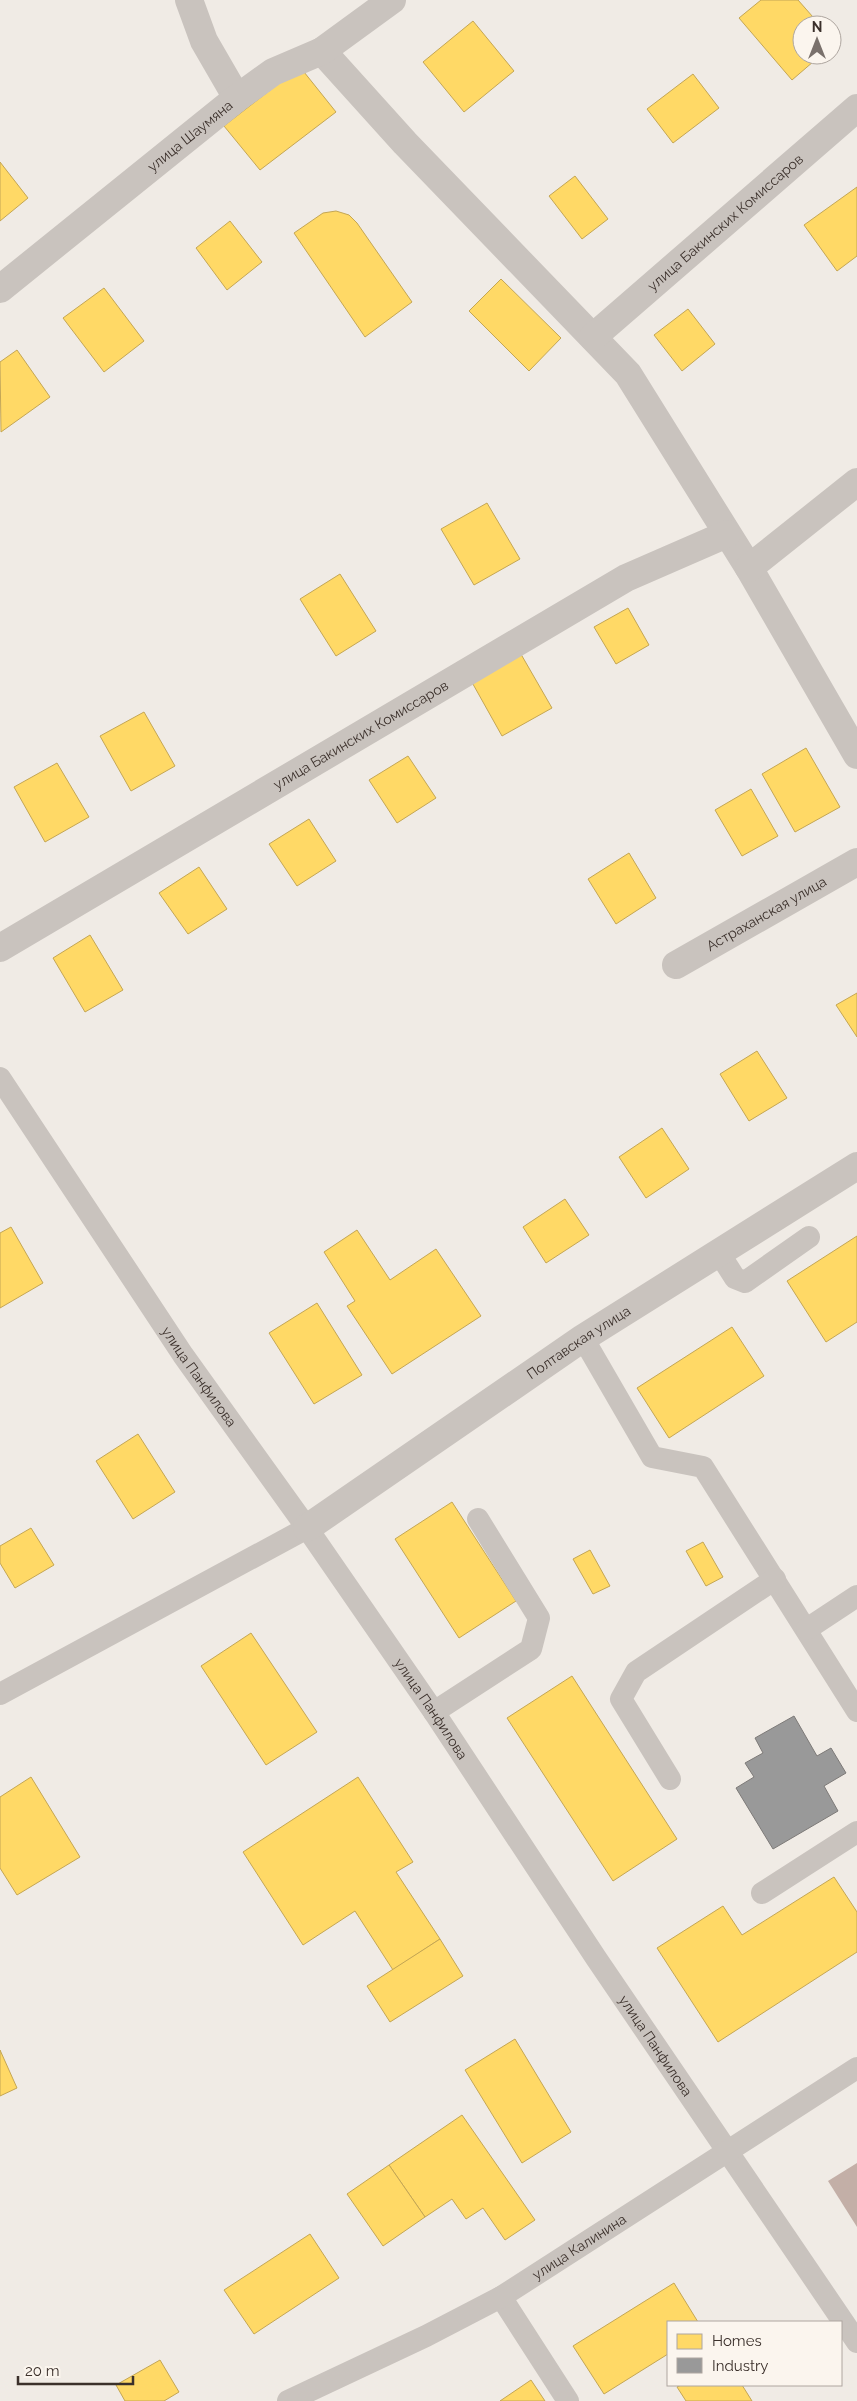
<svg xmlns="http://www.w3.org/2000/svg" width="857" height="2401" font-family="Raleway,sans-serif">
  <rect width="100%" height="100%" fill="#f0ebe5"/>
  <g fill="#ffd966" stroke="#c4a654">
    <polygon points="761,0 798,0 820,25 802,25 802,55 821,55 792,80 739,18"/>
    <polygon points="473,21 514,71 464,112 423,62"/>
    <polygon points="300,67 336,112 260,170 224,126"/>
    <polygon points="693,74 719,108 673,143 647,109"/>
    <polygon points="0,162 28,198 0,221"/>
    <polygon points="575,176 608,219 582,239 549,196"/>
    <polygon points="857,187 857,256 837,271 804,225"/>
    <polygon points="336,211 349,215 357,223 412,302 365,337 294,233 323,213"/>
    <polygon points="230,221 262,262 227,290 196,248"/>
    <polygon points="501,279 561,338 529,371 469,311"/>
    <polygon points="104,288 144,341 104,372 63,318"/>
    <polygon points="688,309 715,344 682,371 654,335"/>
    <polygon points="17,350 50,397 1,432 0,362"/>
    <polygon points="487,503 520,559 474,585 441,529"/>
    <polygon points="340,574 376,631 336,656 300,599"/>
    <polygon points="628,608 649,645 616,664 594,627"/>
    <polygon points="518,649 552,708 502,736 469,677"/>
    <polygon points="144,712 175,766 131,791 100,736"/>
    <polygon points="806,748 840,807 795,832 762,774"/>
    <polygon points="408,756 436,798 397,823 369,780"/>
    <polygon points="57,763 89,817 45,842 14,787"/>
    <polygon points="751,789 778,836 742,856 715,810"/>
    <polygon points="309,819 336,861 297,886 269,844"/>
    <polygon points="629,853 656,898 616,924 588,879"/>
    <polygon points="199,867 227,909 188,934 159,893"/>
    <polygon points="90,935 123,990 85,1012 53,958"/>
    <polygon points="857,993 857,1037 836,1005"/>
    <polygon points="757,1051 787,1098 749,1121 720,1074"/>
    <polygon points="662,1128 689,1169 646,1198 619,1157"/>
    <polygon points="565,1199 589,1235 546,1263 523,1227"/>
    <polygon points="11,1227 43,1283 0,1308 0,1233"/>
    <polygon points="357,1230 390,1280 436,1249 481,1316 392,1374 347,1306 355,1301 324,1252"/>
    <polygon points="857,1236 857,1322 826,1342 787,1281"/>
    <polygon points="317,1303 362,1375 314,1404 269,1333"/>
    <polygon points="732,1327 764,1376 669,1438 637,1388"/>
    <polygon points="138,1434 175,1492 133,1519 96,1461"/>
    <polygon points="452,1502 516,1601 459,1638 395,1539"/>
    <polygon points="31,1528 54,1565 15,1588 0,1563 0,1546"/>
    <polygon points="703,1542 723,1577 706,1586 686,1551"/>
    <polygon points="590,1550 610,1586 593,1594 573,1559"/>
    <polygon points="251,1633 317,1732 266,1765 201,1666"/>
    <polygon points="572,1676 677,1839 613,1881 507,1718"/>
    <polygon points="31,1777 80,1857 17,1895 0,1868 0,1797"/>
    <polygon points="358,1777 413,1862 396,1872 440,1939 393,1970 355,1911 303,1945 243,1852"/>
    <polygon points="834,1877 857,1912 857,1952 718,2042 657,1948 723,1906 742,1935"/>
    <polygon points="440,1939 463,1976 390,2022 367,1986"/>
    <polygon points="515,2039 571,2132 522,2163 465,2070"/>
    <polygon points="0,2050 17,2088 0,2096"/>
    <polygon points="462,2115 535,2220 505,2240 483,2208 466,2219 452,2199 425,2217 389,2165"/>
    <polygon points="389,2165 425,2217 383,2246 347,2194"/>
    <polygon points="310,2234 339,2278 254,2334 224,2290"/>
    <polygon points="674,2283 698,2322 668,2322 668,2354 604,2394 573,2346"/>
    <polygon points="160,2360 179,2392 164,2401 125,2401 116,2385"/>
    <polygon points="531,2380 545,2401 500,2401"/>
    <polygon points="681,2385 742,2385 752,2401 686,2401 677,2387"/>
  </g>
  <polygon fill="#999" stroke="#7d7a78" points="794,1716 817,1756 831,1748 846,1773 824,1786 838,1811 773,1849 736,1788 754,1777 745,1763 763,1753 755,1738"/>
  <polygon fill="#c3afa7" points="857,2163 857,2227 828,2181"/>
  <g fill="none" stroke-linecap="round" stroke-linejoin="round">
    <g stroke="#c9c3be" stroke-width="22">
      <path id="s1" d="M0 1078 183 1355 307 1528 434 1712 596 1958 857 2342"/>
      <polyline points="719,1253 735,1278 745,1282 809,1237"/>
      <polyline points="583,1338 652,1457 703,1467 857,1711"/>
      <polyline points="807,1629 857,1596"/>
      <polyline points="0,1694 307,1528"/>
      <polyline points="434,1712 531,1649 539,1618 478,1519"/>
      <polyline points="670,1779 621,1699 636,1672 775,1579"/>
      <polyline points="762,1893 857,1832"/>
      <polyline points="501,2297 568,2401"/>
      <path id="s2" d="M288 2401 426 2336 501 2297 857 2068"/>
    </g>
    <g stroke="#c9c3be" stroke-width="28">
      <polyline points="189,0 204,41 237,98"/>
      <polyline points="322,51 405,143 628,374 749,568 857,755"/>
      <path id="s3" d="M0 289 237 98 273 72 322 51 392 0"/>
      <path id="s4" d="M593 337 857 108"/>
      <polyline points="749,568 857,482"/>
      <path id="s5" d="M0 948 626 578 727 534"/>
      <path id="s6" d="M676 965 857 862"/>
      <path id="s7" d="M307 1528 583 1338 857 1166"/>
    </g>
  </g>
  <g text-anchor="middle" stroke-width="5" stroke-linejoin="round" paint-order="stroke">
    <g font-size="14" fill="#3b302b" stroke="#fbf5ee">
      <text dy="5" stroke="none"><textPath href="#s3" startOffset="244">улица Шаумяна</textPath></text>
      <text dy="5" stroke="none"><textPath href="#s4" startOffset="175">улица Бакинских Комиссаров</textPath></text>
      <text dy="5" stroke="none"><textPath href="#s5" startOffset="419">улица Бакинских Комиссаров</textPath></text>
      <text dy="5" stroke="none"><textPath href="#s6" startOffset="104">Астраханская улица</textPath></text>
      <text dy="5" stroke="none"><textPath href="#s7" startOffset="329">Полтавская улица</textPath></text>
      <text dy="5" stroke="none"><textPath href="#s1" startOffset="359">улица Панфилова</textPath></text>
      <text dy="5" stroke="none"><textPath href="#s1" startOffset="764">улица Панфилова</textPath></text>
      <text dy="5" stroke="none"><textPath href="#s1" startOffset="1169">улица Панфилова</textPath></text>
      <text dy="5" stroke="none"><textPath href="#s2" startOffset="330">улица Калинина</textPath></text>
    </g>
  </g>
  <rect x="667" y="2321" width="175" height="65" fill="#fbf5ee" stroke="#aea6a0"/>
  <rect x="677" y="2334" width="25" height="15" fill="#ffd966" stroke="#aea6a0"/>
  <text x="712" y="2346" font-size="15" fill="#3b302b">Homes</text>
  <rect x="677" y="2358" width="25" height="15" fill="#999999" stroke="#aea6a0"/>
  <text x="712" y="2371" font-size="15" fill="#3b302b">Industry</text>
  <g transform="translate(817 40)"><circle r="24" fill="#fbf5ee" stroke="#aea6a0"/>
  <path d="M0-4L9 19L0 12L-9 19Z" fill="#7a716c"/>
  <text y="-8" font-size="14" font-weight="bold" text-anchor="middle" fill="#3b302b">N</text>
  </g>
  <path d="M18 2376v8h115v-8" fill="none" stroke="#3b302b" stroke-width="2.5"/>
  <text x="25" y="2376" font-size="15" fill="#3b302b" stroke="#fbf5ee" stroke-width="4" paint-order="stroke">20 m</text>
</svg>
